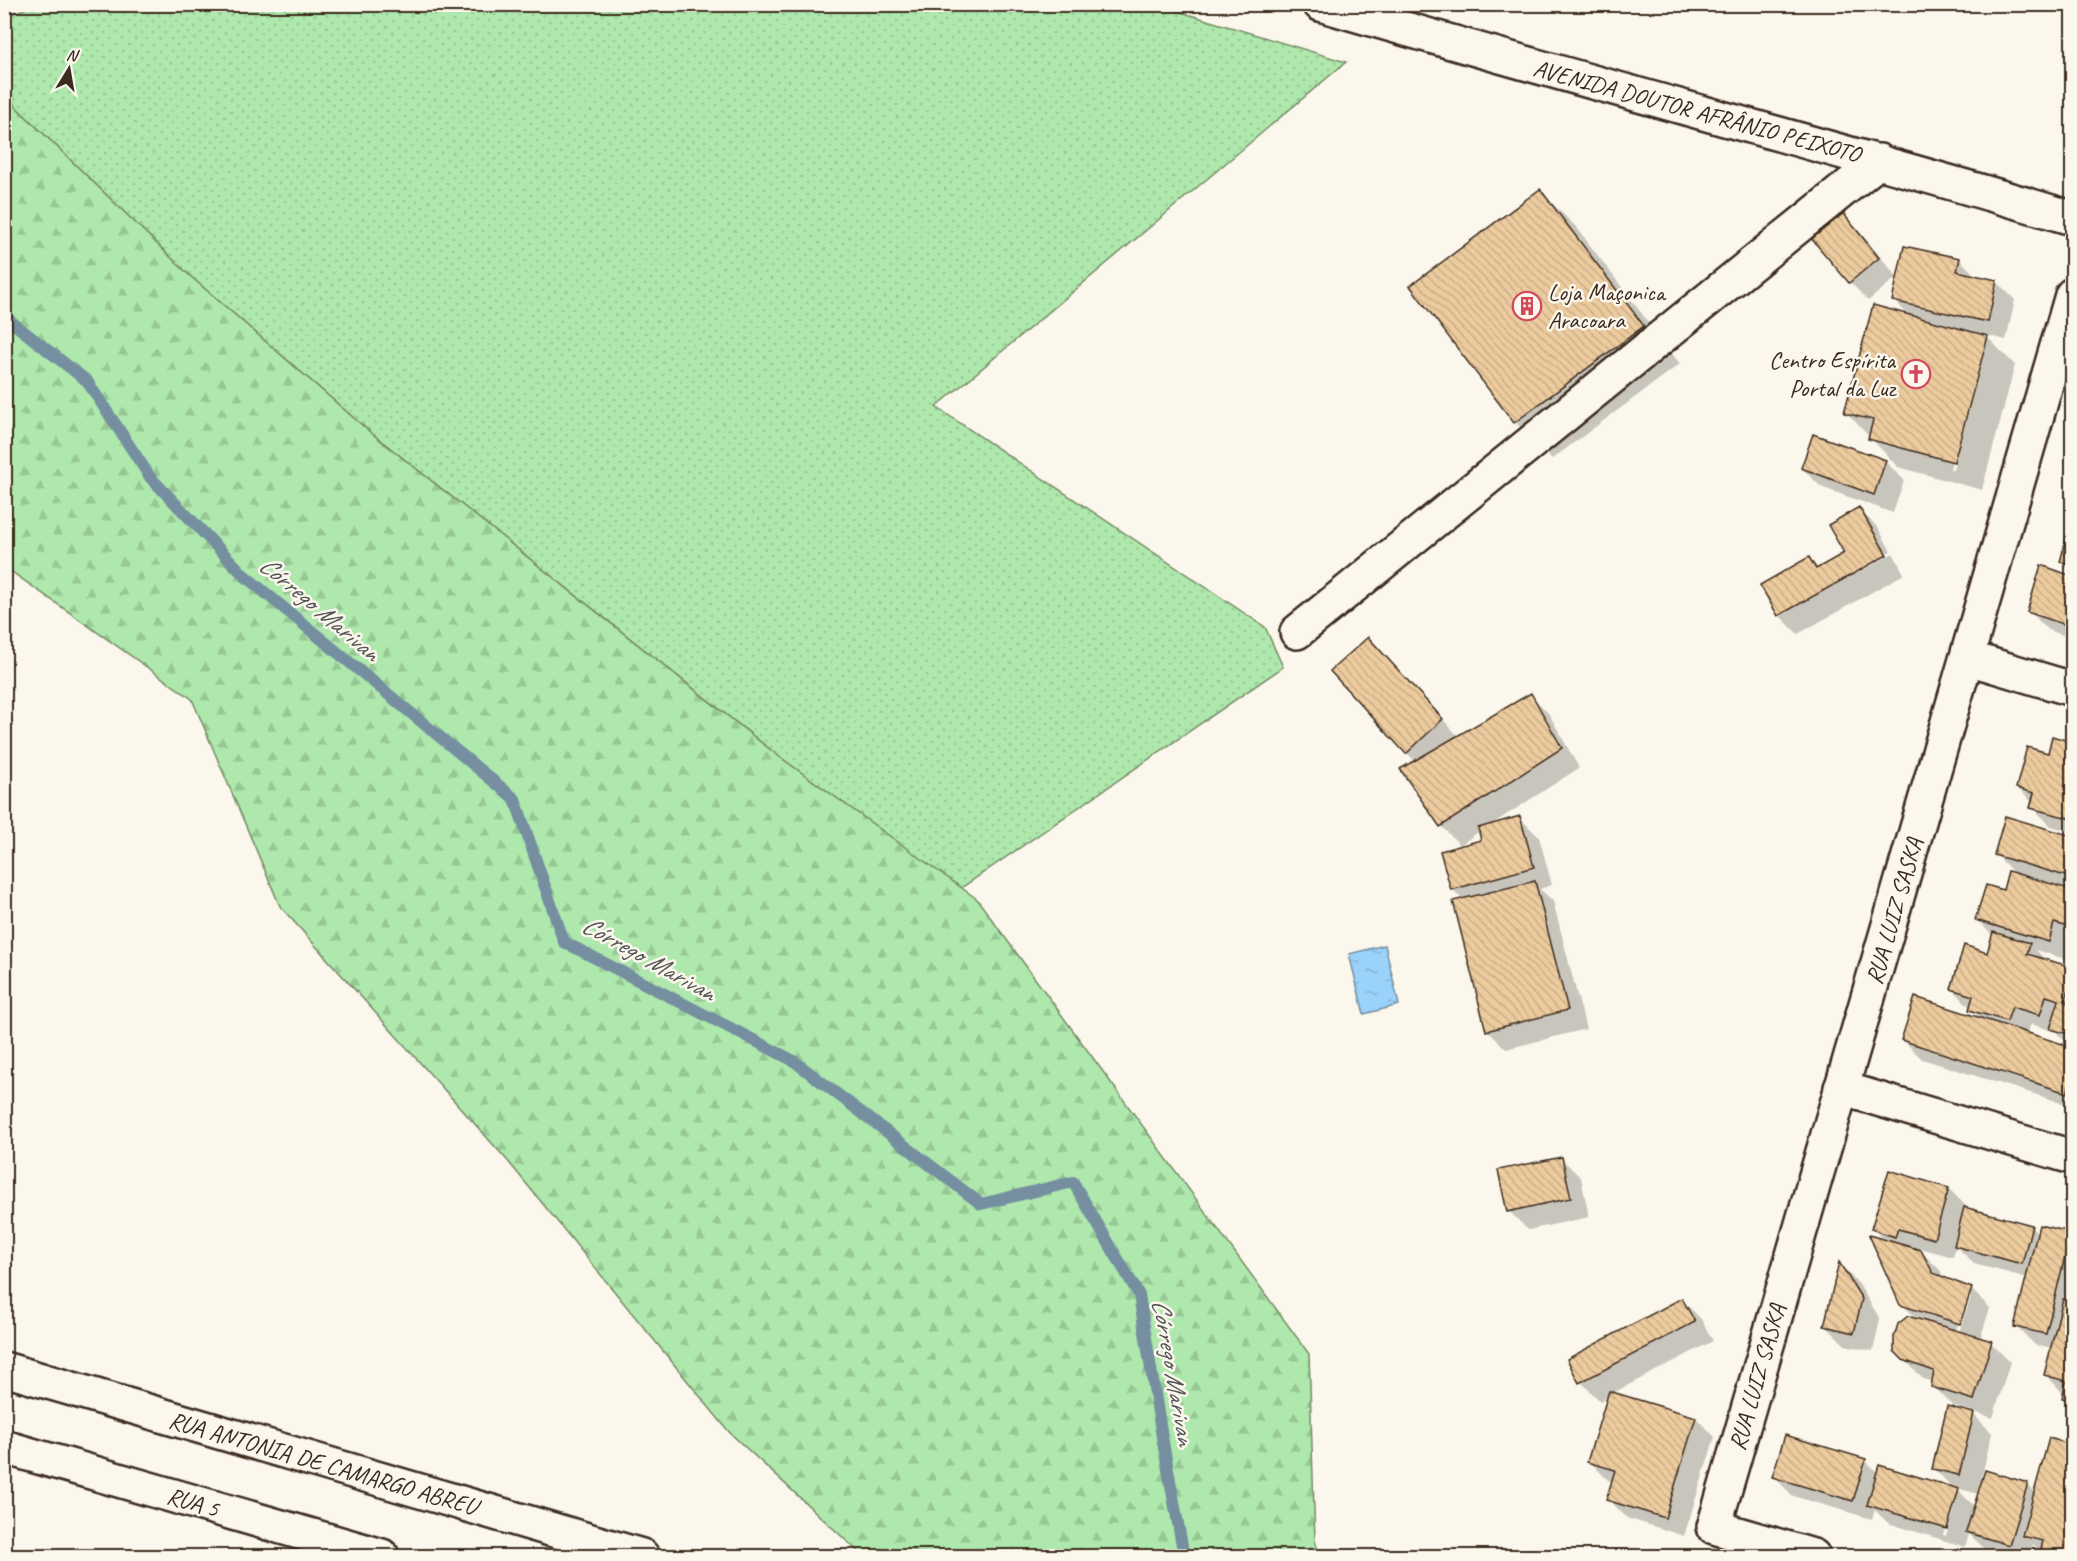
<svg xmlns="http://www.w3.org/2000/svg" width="2077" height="1561" font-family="Caveat,sans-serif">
  <defs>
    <pattern id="grass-dots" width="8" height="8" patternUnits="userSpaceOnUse" patternTransform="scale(1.5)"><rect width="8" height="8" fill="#aee8ac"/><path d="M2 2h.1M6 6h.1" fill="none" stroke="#97c794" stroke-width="1.8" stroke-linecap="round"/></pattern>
    <pattern id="forest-firs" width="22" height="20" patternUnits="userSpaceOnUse" patternTransform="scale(1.5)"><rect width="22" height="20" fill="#aee8ac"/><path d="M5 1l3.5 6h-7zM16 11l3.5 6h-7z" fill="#97c794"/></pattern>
    <pattern id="water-ripples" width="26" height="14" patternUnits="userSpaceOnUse" patternTransform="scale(1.5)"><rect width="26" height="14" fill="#9ad2f9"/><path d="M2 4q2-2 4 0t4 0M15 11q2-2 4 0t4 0" fill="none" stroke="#86b4d5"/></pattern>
    <pattern id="building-back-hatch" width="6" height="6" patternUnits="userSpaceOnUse" patternTransform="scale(1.5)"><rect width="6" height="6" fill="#eccb9e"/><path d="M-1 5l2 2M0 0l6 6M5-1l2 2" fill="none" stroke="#cbae88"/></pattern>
  </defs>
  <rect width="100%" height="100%" fill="#fbf7ec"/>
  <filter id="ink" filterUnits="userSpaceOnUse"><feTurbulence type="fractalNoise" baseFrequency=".0167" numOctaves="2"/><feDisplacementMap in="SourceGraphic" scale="12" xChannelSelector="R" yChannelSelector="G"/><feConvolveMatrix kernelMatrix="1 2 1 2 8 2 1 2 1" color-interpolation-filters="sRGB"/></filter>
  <g filter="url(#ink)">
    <polygon fill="url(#grass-dots)" stroke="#748965" stroke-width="1.5" points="36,4 1154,4 1346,62 936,407 1265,627 1283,667 961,888 777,755 370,432 189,275 15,106 5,90 4,17"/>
    <polygon fill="url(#forest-firs)" stroke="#748965" stroke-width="1.5" points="5,90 15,106 189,275 370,432 777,755 977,899 1309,1354 1315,1541 1320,1556 863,1556 730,1433 507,1160 280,906 192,699 5,567"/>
    <polygon fill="url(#water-ripples)" stroke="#748fa1" stroke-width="1.5" points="1385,945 1399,1005 1364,1014 1349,954"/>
    <g fill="#0003" fill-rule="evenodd">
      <polygon points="1540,191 1577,228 1680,364 1552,459 1515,422 1412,286"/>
      <polygon points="1842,214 1861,233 1897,277 1868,301 1850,282"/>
      <path d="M1959 259 1977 277 1996 281 2015 300 2006 340 1985 335 2015 365 1982 490 1898 467 1846 412 1910 317 1894 300ZM1981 354H1984L1953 470 1950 469Z"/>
      <polygon points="1885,461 1904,480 1893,513 1821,487 1802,468"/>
      <polygon points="1859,509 1878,528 1891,551 1860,568 1860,572 1893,553 1904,574 1798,634 1779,615 1809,558 1819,569 1846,554"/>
      <polygon points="2072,522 2072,573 2061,562"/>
      <polygon points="2042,567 2072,577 2072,638 2048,630 2029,611"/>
      <polygon points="1387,658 1459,737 1531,695 1549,714 1579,768 1489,826 1520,818 1539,837 1552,885 1540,889 1553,901 1586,1029 1506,1049 1487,1030 1463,900 1452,889 1483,841 1480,831 1460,845 1441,826 1416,762 1407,753"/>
      <polygon points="2053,738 2072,743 2072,832 2051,826 2032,807 2033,803 2018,788 2049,755"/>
      <path d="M2006 818 2072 837V943L2068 960 2036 950 2046 961 2072 969V1106L1922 1059 1903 1040 1981 1020 1953 989 1988 955 1993 936 1977 920 2004 892 2016 875 1996 855ZM2031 1024 2056 1032 2072 1048 2027 1034Z"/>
      <polygon points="1562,1159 1581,1178 1589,1217 1528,1230 1509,1211"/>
      <path d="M1949 1189 1968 1208 2031 1226 2039 1234H2070L2072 1236V1407L2063 1397 2064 1394 2045 1374 2052 1349 2035 1345 2016 1326 2028 1278 1974 1264 1956 1246 1953 1257 1916 1247 1940 1270 1944 1279 1971 1289 1990 1308 1980 1339 1991 1343 2010 1362 1993 1418 1952 1405 1933 1386 1934 1382 1923 1379 1904 1359 1918 1320 1902 1304 1886 1242 1873 1229ZM1967 1297H1971L1959 1332 1956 1331Z"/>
      <polygon points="1840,1265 1858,1283 1880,1319 1873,1351 1845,1345 1826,1326"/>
      <polygon points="1682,1300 1701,1319 1713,1341 1613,1393 1696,1418 1715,1437 1684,1536 1627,1518 1608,1499 1613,1482 1608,1480 1589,1461 1609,1396 1600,1401 1581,1382"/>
      <path d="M1971 1412 1992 1433 1981 1479 2027 1485 2035 1493 2050 1440 2072 1446V1556H2040L2041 1553 2033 1545 2030 1556H2005L1987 1551 1969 1534 1965 1547 1888 1523 1875 1510 1872 1519 1793 1496 1774 1477 1865 1460 1878 1473 1954 1489 1933 1468ZM1956 1488 1979 1494 1975 1507ZM1954 1500H1957L1946 1536 1943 1535Z"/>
    </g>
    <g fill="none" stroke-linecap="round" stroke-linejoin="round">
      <polyline stroke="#748fa1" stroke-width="12" points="4,316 87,381 150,477 245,576 515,799 564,942 794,1061 981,1204 1073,1182 1139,1295 1162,1437 1184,1556"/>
    </g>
    <g fill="url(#building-back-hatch)" stroke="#3b2a1e" stroke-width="1.5">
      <polygon points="1540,189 1644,326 1514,423 1410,286"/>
      <polygon points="1842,212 1879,258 1849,283 1811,238"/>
      <polygon points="1904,246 1960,258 1957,271 1997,280 1988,322 1892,301"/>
      <polygon points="1873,305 1988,336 1954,462 1868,439 1873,420 1844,413"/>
      <polygon points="1813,434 1886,460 1874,495 1801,468"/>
      <polygon points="1859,507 1887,555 1778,616 1760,585 1809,557 1816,569 1844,553 1828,525"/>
      <polygon points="2072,516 2072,566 2060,562"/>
      <polygon points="2041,565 2072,576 2072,627 2027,612"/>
      <polygon points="1368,637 1443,719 1406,754 1330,671"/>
      <polygon points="1531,693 1562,748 1440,827 1400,769"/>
      <polygon points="2052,736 2072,742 2072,819 2030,808 2034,793 2016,788 2027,747 2048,753"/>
      <polygon points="1520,816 1534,867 1451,890 1440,851 1481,840 1478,828"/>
      <polygon points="2005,816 2072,836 2072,878 1994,855"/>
      <polygon points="2008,871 2072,890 2072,928 2054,923 2049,942 1975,920 1986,885 2003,890"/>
      <polygon points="1535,881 1568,1010 1486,1031 1453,901"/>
      <polygon points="1993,932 2030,943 2027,954 2072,967 2072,978 2065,1002 2072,1004 2072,1035 2050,1029 2059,1000 2046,996 2040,1015 2012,1007 2007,1021 1969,1010 1973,996 1951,989 1964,945 1987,953"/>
      <polygon points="1915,997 2072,1047 2072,1075 2067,1093 1901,1040"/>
      <polygon points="1562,1157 1571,1198 1507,1212 1498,1170"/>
      <polygon points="1889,1170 1949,1188 1934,1239 1898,1229 1895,1237 1871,1229"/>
      <polygon points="1964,1207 2032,1225 2022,1264 1954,1246"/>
      <polygon points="2039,1225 2071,1232 2046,1334 2014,1327"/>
      <polygon points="1869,1235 1921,1250 1933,1273 1972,1288 1960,1324 1900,1305"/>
      <polygon points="1839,1262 1862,1299 1854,1333 1824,1326"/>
      <polygon points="1682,1298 1695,1322 1579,1383 1567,1359"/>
      <polygon points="2063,1299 2072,1302 2072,1401 2062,1398 2066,1381 2044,1375"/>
      <polygon points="1908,1316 1992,1341 1974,1400 1931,1387 1934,1371 1903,1360 1894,1351 1894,1337 1898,1324"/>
      <polygon points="1609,1391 1696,1417 1665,1518 1606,1500 1615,1470 1587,1462"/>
      <polygon points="1947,1406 1974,1413 1959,1475 1932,1469"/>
      <polygon points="1785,1435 1866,1459 1853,1501 1772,1477"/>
      <polygon points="2049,1438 2072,1445 2072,1556 2039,1556 2043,1541 2022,1536"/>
      <polygon points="1879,1465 1959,1489 1947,1529 1867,1505"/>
      <polygon points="1985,1470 2028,1483 2009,1545 1966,1532"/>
    </g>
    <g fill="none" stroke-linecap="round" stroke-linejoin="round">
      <g stroke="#3b2a1e" stroke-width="38">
        <g id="street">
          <polyline points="1297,632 1879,161"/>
          <polyline points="1968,658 2072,689"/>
          <polyline points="1841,1088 2072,1157"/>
          <polyline points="4,1369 642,1556"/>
          <polyline points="4,1447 382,1556"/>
          <polyline points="1813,1556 1714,1527 2072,295"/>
        </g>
      </g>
      <g stroke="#3b2a1e" stroke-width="38">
        <path id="secondary" d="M1320 4C1570 78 1823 144 2072 218"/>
      </g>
      <use href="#street" stroke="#fbf7ec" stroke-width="33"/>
      <use href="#secondary" stroke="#fbf7ec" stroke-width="33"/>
    </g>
  </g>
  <defs>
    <g id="building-ring" transform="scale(1.5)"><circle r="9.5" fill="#fbf7ec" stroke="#d1495b" stroke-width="1.5"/><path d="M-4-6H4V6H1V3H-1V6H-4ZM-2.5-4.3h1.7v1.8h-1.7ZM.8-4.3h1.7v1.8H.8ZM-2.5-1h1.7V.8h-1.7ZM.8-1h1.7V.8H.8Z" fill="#d1495b"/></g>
    <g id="church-ring" transform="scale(1.5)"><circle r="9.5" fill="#fbf7ec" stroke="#d1495b" stroke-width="1.5"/><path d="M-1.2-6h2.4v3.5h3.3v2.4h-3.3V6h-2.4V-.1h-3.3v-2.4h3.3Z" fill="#d1495b"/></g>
  </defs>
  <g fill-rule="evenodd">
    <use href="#building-ring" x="1527" y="306"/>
    <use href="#church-ring" x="1916" y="374"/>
  </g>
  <g text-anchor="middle" stroke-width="5" stroke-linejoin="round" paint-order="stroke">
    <g font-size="24" fill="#3b2a1e" stroke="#fbf7ec">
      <text transform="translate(1697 111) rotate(15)" y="8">AVENIDA DOUTOR AFRÂNIO PEIXOTO</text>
      <text transform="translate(1894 911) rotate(-74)" y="8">RUA LUIZ SASKA</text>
      <text transform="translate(1757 1377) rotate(-74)" y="8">RUA LUIZ SASKA</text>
      <text transform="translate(323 1463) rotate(16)" y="8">RUA ANTONIA DE CAMARGO ABREU</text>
      <text transform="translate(193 1502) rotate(16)" y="8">RUA 5</text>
    </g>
    <g font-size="24" fill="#3b2a1e" stroke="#fbf7ec" text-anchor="start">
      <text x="1548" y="300">Loja Maçonica<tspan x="1548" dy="28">Aracoara</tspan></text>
      <text x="1895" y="368" text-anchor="end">Centro Espírita<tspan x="1895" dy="28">Portal da Luz</tspan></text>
    </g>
    <g font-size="26" font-style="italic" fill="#535455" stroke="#fbf7ec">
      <text transform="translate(320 608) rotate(40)" y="9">Córrego Marivan</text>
      <text transform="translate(649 958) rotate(29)" y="9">Córrego Marivan</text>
      <text transform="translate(1174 1372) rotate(80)" y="9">Córrego Marivan</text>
    </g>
  </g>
  <rect width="2077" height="1561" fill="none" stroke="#fbf7ec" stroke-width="24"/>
  <rect x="12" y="12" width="2053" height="1537" fill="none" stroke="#3b2a1e" stroke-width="2" filter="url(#ink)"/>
  <g transform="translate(69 69) rotate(11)" stroke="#fbf7ec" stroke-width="4.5" paint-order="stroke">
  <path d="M0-4.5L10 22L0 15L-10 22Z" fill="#3b2a1e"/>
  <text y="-9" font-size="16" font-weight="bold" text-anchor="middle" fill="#3b2a1e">N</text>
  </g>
</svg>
